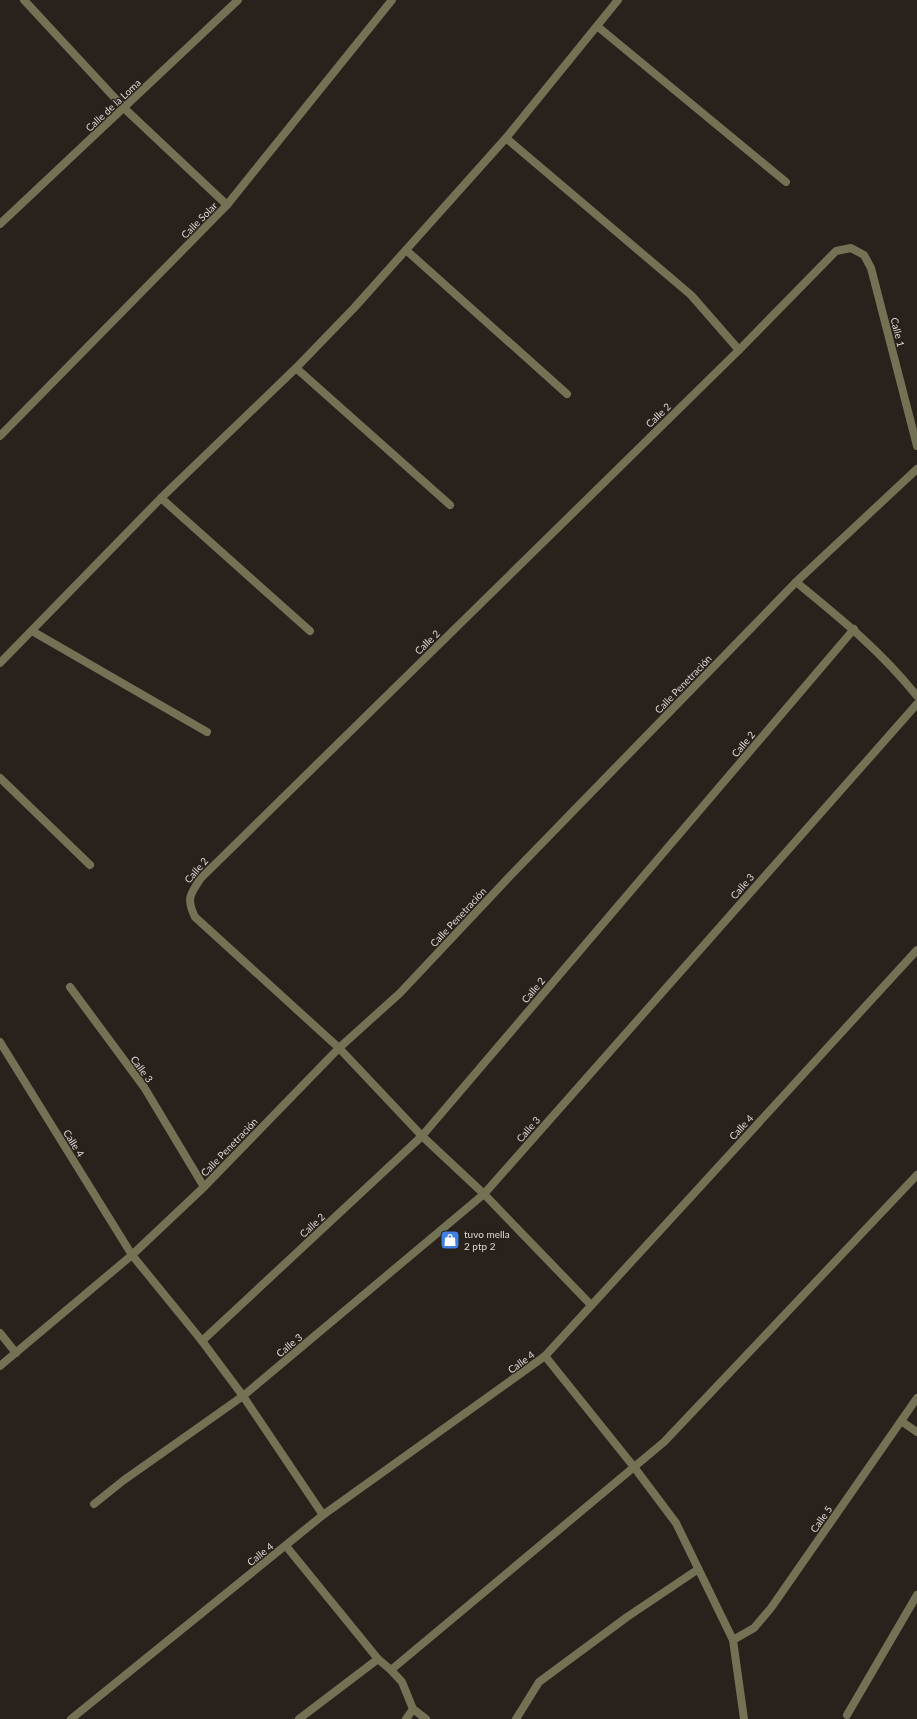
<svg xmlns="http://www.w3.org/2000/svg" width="917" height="1719" font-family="Lato,sans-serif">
  <rect width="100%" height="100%" fill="#28211c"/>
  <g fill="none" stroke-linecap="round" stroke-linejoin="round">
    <g stroke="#747255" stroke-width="8">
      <polyline points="24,0 125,109 227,205"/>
      <polyline points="597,26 786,182"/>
      <polyline points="506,138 691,295 739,350"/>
      <polyline points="0,224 238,0"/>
      <polyline points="406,250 567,394"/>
      <polyline points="296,368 450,505"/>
      <polyline points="0,436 227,205 392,0"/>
      <polyline points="161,498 310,631"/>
      <path d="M796 582C841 619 880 650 917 696"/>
      <polyline points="32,631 207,732"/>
      <polyline points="0,663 161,498 296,368 354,308 506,138 618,0"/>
      <polyline points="0,778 90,865"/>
      <polyline points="70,987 144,1087 204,1187"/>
      <polyline points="0,1042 132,1255 202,1341 243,1396 323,1515"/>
      <path d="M591 1305 484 1194 422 1136 339 1048 195 917C186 899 190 894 201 878L739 350 836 251 851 248 864 255 871 268 917 446"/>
      <polyline points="0,1333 16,1353"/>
      <polyline points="202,1341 422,1136 854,629"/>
      <polyline points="545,1356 634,1467 676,1523 733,1640 744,1719"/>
      <polyline points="0,1366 132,1255 204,1187 339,1048 400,993 511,875 796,582 917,469"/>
      <polyline points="901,1421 917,1432"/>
      <polyline points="94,1504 124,1480 243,1396 484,1194 917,704"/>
      <polyline points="286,1546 378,1659 391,1670 402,1682 413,1709 426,1719"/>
      <polyline points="733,1640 754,1628 771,1608 917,1398"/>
      <polyline points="391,1670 664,1442 917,1175"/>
      <polyline points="847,1715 917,1595"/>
      <polyline points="71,1719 323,1515 545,1356 917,950"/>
      <polyline points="299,1719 378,1659"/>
      <polyline points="406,1719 413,1709"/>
      <polyline points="516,1719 539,1682 627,1617 697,1570"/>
    </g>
  </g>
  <defs>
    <g id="shop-square" transform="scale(1)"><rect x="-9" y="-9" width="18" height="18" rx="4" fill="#3f7fe0" stroke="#28211c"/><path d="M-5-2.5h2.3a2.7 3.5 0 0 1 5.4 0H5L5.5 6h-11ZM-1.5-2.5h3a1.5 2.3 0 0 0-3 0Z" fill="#fff"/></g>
  </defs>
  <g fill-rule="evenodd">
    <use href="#shop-square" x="450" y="1240"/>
  </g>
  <g text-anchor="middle" stroke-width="3" stroke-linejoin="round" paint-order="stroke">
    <g font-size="10" fill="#dfdad6" stroke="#28211c">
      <text transform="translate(113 105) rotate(-43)" y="4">Calle de la Loma</text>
      <text transform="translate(199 220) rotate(-45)" y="4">Calle Solar</text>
      <text transform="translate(898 332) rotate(76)" y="4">Calle 1</text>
      <text transform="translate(658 415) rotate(-44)" y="4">Calle 2</text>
      <text transform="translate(427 642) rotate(-44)" y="4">Calle 2</text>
      <text transform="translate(683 684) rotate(-46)" y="4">Calle Penetración</text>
      <text transform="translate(743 744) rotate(-50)" y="4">Calle 2</text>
      <text transform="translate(196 870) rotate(-49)" y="4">Calle 2</text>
      <text transform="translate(742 886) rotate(-49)" y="4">Calle 3</text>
      <text transform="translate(458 917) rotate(-47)" y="4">Calle Penetración</text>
      <text transform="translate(533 990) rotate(-50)" y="4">Calle 2</text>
      <text transform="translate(142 1069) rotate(54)" y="4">Calle 3</text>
      <text transform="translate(741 1127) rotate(-47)" y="4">Calle 4</text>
      <text transform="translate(528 1129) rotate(-49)" y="4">Calle 3</text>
      <text transform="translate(74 1143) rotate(58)" y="4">Calle 4</text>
      <text transform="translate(229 1147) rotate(-46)" y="4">Calle Penetración</text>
      <text transform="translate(312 1225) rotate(-43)" y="4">Calle 2</text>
      <text transform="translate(289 1345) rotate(-40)" y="4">Calle 3</text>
      <text transform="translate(521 1362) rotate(-36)" y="4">Calle 4</text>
      <text transform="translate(821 1519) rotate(-55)" y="4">Calle 5</text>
      <text transform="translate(260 1554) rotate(-39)" y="4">Calle 4</text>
    </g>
    <g font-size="10" fill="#dfdad6" stroke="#28211c" text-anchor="start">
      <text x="464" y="1238">tuvo mella<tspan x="464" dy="12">2 ptp 2</tspan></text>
    </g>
  </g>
</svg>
